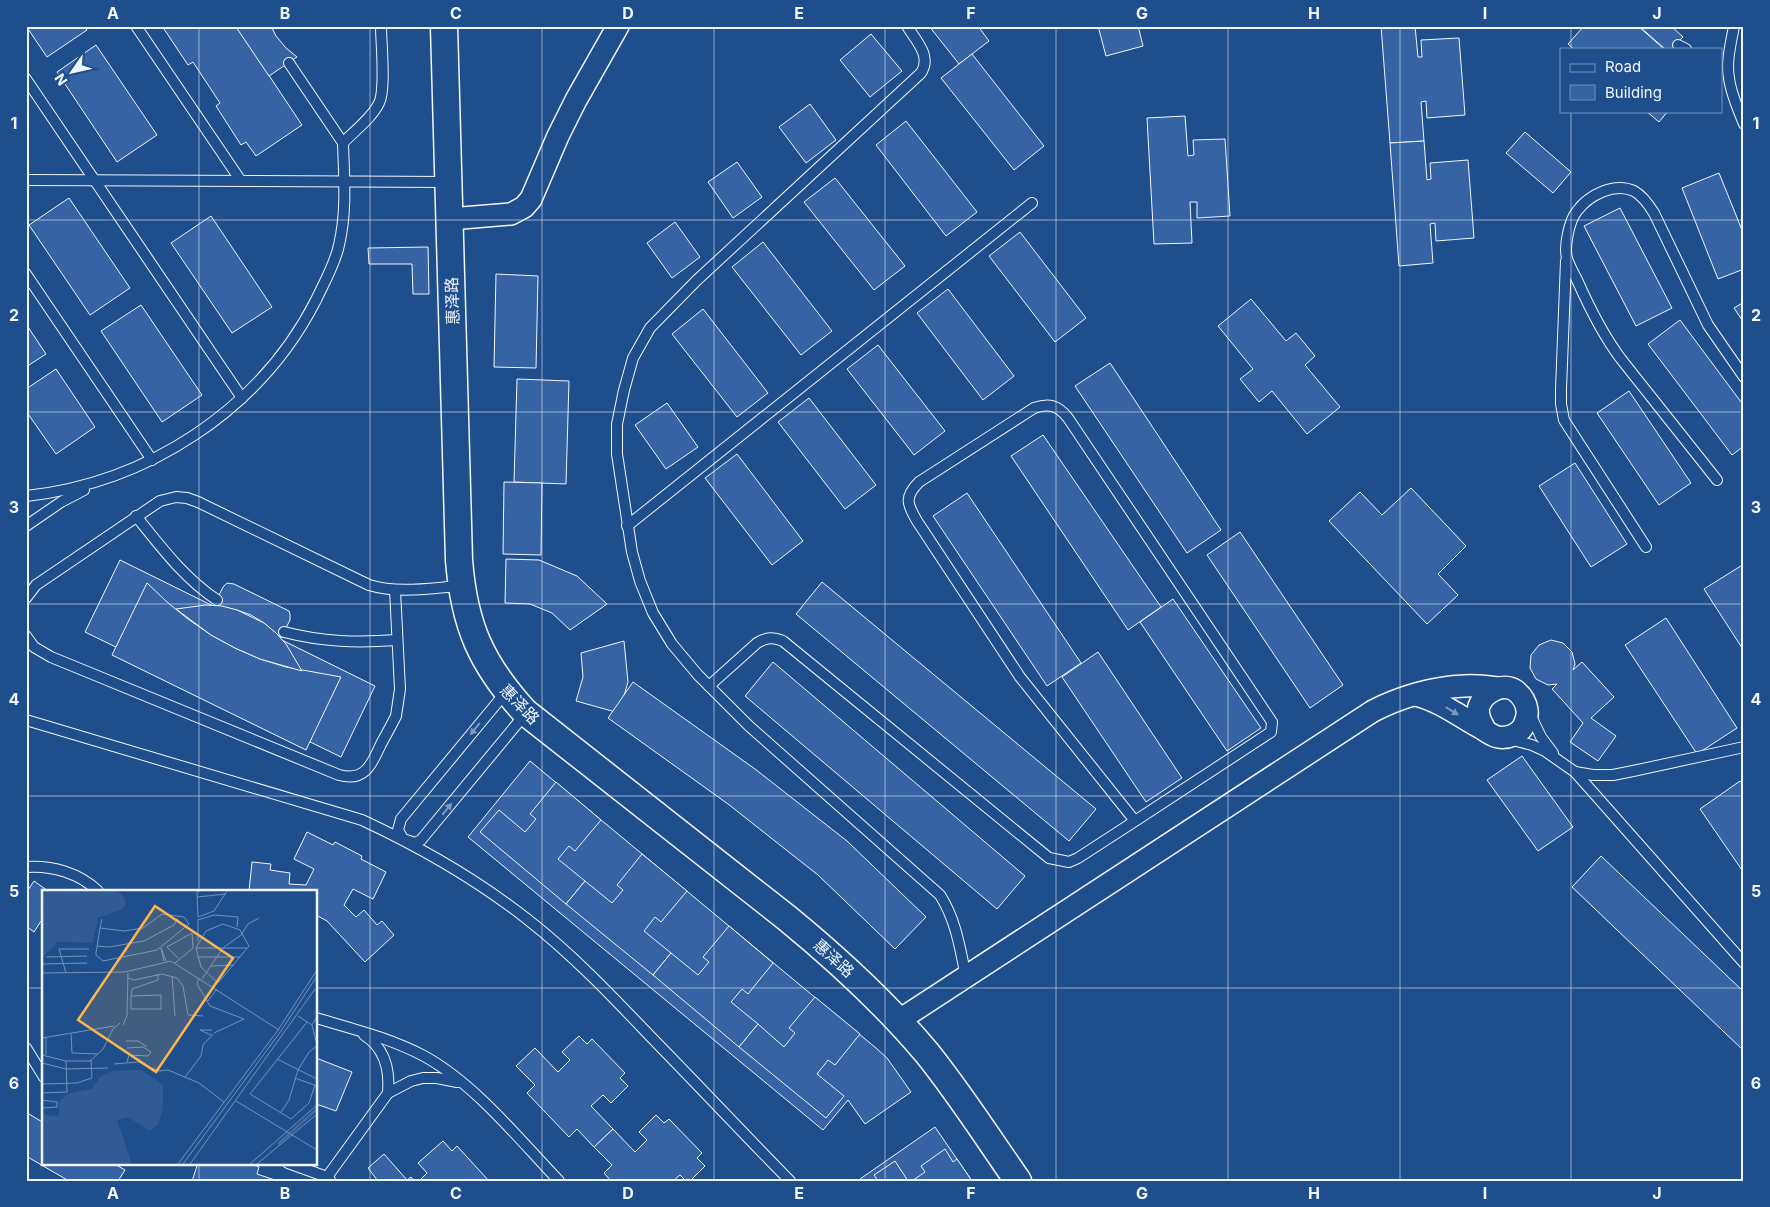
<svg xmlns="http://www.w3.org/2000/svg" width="1770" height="1207" font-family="Inter,'Noto Sans SC',sans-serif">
  <rect width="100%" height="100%" fill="#1f4e8c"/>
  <g fill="#3563a3" stroke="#f2f6ff">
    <polygon points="26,26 84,26 87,30 47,57"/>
    <polygon points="162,26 236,26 302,125 256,156 246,142 241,145 216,106 220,103 193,62 188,65"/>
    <polygon points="271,26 276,36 286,48 297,57 269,76 236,27"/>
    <polygon points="929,26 978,26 989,41 959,64"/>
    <polygon points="1098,26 1138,26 1143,46 1106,56"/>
    <polygon points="1381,26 1415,26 1418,57 1422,57 1421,40 1459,38 1465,115 1427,118 1426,101 1421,102 1424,141 1390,143"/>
    <polygon points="1584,26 1638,26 1664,49 1574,49 1568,44"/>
    <polygon points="1639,26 1671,26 1683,37 1672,49 1665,49"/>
    <polygon points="871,34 902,71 870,97 840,60"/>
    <polygon points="96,45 157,135 117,162 57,72"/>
    <polygon points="972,54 1044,146 1014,170 941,78"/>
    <polygon points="810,104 836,140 806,163 779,127"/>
    <polygon points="1646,111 1668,111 1659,122"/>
    <polygon points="1185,116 1188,156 1194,155 1193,140 1225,139 1230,216 1197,218 1197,202 1190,202 1192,243 1154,244 1147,118"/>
    <polygon points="906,121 977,212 946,236 876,145"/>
    <polygon points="1525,132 1571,172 1553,193 1506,153"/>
    <polygon points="1424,141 1427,180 1431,179 1430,163 1468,160 1474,238 1436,241 1435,223 1430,224 1433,263 1399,266 1390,143"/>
    <polygon points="737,162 762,197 733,218 708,182"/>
    <polygon points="1719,173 1744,235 1744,269 1718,279 1682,188"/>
    <polygon points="835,178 905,266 874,290 804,202"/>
    <polygon points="69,198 130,288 90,315 29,225"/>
    <polygon points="1620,208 1672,308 1636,326 1584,226"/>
    <polygon points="211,216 272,307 232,333 171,243"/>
    <polygon points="675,222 700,257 672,278 647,243"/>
    <polygon points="1020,232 1086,318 1055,342 989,256"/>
    <polygon points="763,242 832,331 801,355 732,267"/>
    <polygon points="428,247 429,294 413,294 412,264 369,264 368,248"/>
    <polygon points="496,274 538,276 536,368 494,367"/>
    <polygon points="948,289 1014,376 983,400 917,313"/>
    <polygon points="1251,299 1286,341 1296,333 1315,356 1305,365 1340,407 1307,434 1272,391 1259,402 1240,379 1253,369 1218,326"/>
    <polygon points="1744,302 1744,323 1734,308"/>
    <polygon points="141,305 202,395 162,422 101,331"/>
    <polygon points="703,309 768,393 737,417 672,334"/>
    <polygon points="1680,320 1744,406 1744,446 1732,455 1648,344"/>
    <polygon points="26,324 46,354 26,367"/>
    <polygon points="878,345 945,431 914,455 847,369"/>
    <polygon points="1110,363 1221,530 1187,553 1075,386"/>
    <polygon points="56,369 95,427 56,454 26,411 26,389"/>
    <polygon points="517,379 569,381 566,484 514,482"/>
    <polygon points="1629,391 1691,483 1659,505 1597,413"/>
    <polygon points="809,398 876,485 845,509 778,422"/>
    <polygon points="667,403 698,447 666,469 635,425"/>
    <polygon points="1043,435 1161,607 1128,630 1011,456"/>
    <polygon points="737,454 803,541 772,565 705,478"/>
    <polygon points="1575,463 1627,544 1591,567 1539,486"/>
    <polygon points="504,482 542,483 541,555 503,554"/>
    <polygon points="1411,488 1466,546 1438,574 1458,595 1427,624 1329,521 1360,492 1382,515"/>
    <polygon points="967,493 1081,663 1047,686 933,516"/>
    <polygon points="1240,532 1343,685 1310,708 1207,555"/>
    <polygon points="506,559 539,560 577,576 607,604 570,630 552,613 530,604 505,603"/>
    <polygon points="120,560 375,686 341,757 85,632"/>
    <polygon points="1744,564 1744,651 1704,589"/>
    <polygon points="822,582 1096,809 1069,841 796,614"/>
    <polygon points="147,583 167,602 188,619 211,635 235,648 260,659 286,667 341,677 306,750 112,655"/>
    <polygon points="227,583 234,584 289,611 290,614 290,620 281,638 264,623 251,615 237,610 214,605 223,587"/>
    <polygon points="1173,599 1261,728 1227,751 1140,622"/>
    <polygon points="206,605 222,606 237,610 264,623 276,633 286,644 302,671 260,659 235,648 211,635 176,609"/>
    <polygon points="1666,618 1737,728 1697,754 1625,645"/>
    <polygon points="1551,640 1563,643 1572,652 1575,664 1573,670 1582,662 1614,697 1591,718 1616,736 1598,761 1570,742 1583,723 1552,689 1557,684 1548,685 1536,679 1530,668 1531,655 1539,645"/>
    <polygon points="624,641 628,682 619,713 576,701 583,677 581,653"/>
    <polygon points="1098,652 1182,778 1146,802 1062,677"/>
    <polygon points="773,662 1025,876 997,909 745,696"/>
    <polygon points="633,682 755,769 847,841 926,917 895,949 818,875 728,804 608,718"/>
    <polygon points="1522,756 1573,827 1538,851 1487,780"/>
    <polygon points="530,761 876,1048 887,1058 911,1092 865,1124 848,1100 823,1130 468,837"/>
    <polygon points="1740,781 1744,786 1744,873 1700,809"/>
    <polygon points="556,782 601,820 575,851 569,846 558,859 585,881 566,904 480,832 499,810 525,832 536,819 530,814"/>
    <polygon points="307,832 333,845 335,842 362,856 361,859 386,872 373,899 353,889 344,905 356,917 364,910 377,925 382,921 394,935 365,962 327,921 316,915 316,891 249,891 252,862 271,864 270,870 290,873 289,884 306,885 314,869 294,859"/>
    <polygon points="642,854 687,891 661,922 655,917 644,931 671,953 653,975 566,904 585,881 612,903 623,890 617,885"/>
    <polygon points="1601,856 1744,992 1744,1051 1572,887"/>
    <polygon points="34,881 48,891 44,891 44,923 41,921 34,932 26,926 26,893"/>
    <polygon points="729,926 773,963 748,994 742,989 731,1002 758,1024 739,1047 653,975 671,953 698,975 709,962 703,957"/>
    <polygon points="815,997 860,1034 835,1065 828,1060 817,1074 844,1096 826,1118 739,1047 758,1024 784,1047 795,1033 789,1028"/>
    <polygon points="579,1036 587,1044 592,1039 625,1073 620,1078 628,1086 611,1103 603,1095 591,1106 613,1129 594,1147 577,1129 569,1137 527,1093 535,1085 516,1066 535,1048 558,1072 570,1060 562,1052"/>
    <polygon points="316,1058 352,1072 336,1111 316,1104"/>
    <polygon points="29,1114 44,1123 44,1163 113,1163 125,1170 118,1181 69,1181 26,1156 26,1120"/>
    <polygon points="656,1115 664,1123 669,1119 702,1153 697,1158 705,1166 690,1181 686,1181 680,1175 673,1181 611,1181 604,1173 612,1165 594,1147 613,1129 635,1152 647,1140 639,1132"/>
    <polygon points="935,1127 972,1181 861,1181 860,1179"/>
    <polygon points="443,1141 452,1151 457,1146 489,1181 419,1181 427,1173 418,1163"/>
    <polygon points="945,1149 953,1162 957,1159 972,1181 912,1181 925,1172 921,1166"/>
    <polygon points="384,1154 407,1180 411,1177 414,1181 378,1181 368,1168"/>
    <polygon points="895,1161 908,1181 878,1181 874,1175"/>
    <polygon points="198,1163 249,1163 259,1167 257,1174 278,1181 192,1181"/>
  </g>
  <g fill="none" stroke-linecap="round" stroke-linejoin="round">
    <g stroke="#f2f6ff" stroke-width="12">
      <g id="service">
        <polyline points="136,26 241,181"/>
        <path d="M907 26C916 41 932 56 921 73L696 281 650 328 633 358 624 390 617 424V454L632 552 640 581 653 613 672 644 698 675 749 726 940 895C956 920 960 948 966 977"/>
        <path d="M1734 26C1731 43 1726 61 1729 78 1731 94 1738 109 1744 124"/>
        <polyline points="1678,45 1686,49"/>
        <polyline points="289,63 343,143"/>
        <polyline points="26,79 242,398"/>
        <polyline points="26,180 448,182"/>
        <polyline points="1566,261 1561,389 1561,404 1564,420 1646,547"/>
        <polyline points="26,274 152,460"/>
        <path d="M1717 480 1621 359C1603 335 1590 309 1578 282 1575 275 1569 266 1567 258 1564 246 1569 221 1577 211 1589 195 1614 182 1634 191 1643 196 1649 205 1654 213L1708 325 1744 377"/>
        <path d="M26 496C147 483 260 410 316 300 324 283 335 264 339 245 347 211 344 177 343 143 354 131 372 118 379 103 386 90 381 43 381 26"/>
        <path d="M136 516C161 547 184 578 217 600"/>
        <polyline points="26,526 61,502 84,490"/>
        <polyline points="627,526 1032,203"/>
        <path d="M26 598 36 585 160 501 176 497 187 498 198 502 369 585C399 594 430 588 461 586"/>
        <path d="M284 632C323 642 357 643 397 640"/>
        <path d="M26 636 34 647 51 657 339 775C365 782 372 764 381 744 386 735 391 726 396 716L400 689 395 590"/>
        <path d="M709 686 757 643C767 637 773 637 783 641L1049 858 1069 862 1078 858 1135 821 1020 677 917 521C907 504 904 497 919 482L1034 408C1049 403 1058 405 1068 418L1272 722 1271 732 1135 821"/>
        <polyline points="506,692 401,819 398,830 403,839 415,843 421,840 526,713"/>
        <polyline points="1530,714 1541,737 1553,753"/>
        <path d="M26 720 362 820C420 847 476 879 527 919 572 954 611 995 650 1036 697 1084 743 1133 790 1181"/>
        <polyline points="1509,739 1532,745 1545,751 1575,772 1593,775 1613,775 1633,771 1744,747"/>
        <polyline points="1575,772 1744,963"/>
        <path d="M26 867C52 865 79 873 98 891"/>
        <path d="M316 1018C353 1029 390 1038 424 1056 475 1084 519 1139 559 1181"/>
        <path d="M364 1035C385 1048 390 1070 388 1093"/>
        <polyline points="26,1048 44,1077"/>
        <polyline points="288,1163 327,1177 330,1180"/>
        <polyline points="327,1177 388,1093 411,1081 423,1078 437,1078 457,1082"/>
      </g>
    </g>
    <g stroke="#f2f6ff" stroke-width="24">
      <g id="minor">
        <polyline points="450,219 511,214 524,207 531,199 558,136 576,100 618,26"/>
        <path d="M1416 695C1440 701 1459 716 1481 728 1486 731 1492 736 1498 737 1508 739 1520 734 1524 725 1526 720 1528 716 1527 710 1526 702 1523 697 1516 691 1503 682 1484 692 1479 706 1476 716 1482 724 1486 731"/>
        <path d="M898 1021 1373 711C1400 697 1434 687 1464 686 1476 685 1488 687 1499 688"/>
      </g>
    </g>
    <g stroke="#f2f6ff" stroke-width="29">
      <path id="tertiary" d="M444 26 459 560C464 625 481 664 525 712L787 918C837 959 885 1003 927 1053 960 1094 988 1138 1018 1181"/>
    </g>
    <use href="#service" stroke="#1f4e8c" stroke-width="10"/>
    <use href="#minor" stroke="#1f4e8c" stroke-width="21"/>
    <use href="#tertiary" stroke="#1f4e8c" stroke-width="26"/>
  </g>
  <defs><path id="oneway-solid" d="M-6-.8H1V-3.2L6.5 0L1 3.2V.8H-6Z" transform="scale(1.25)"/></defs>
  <g fill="#7e9ac0">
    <use href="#oneway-solid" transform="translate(1452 711) rotate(32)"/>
    <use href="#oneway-solid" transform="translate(475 729) rotate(129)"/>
    <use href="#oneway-solid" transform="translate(447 809) rotate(-51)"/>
  </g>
  <path fill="none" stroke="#f2f6ff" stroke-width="1" stroke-opacity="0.55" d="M199 26V891M370 26V1181M542 26V1181M714 26V1181M885 26V1181M1056 26V1181M1228 26V1181M1400 26V1181M1571 26V49M1571 111V1181M26 220H1744M26 412H1744M26 604H1744M26 796H1744M26 988H44M316 988H1744M199 1163V1181"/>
  <g text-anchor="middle" stroke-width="4" stroke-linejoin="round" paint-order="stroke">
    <g font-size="16" fill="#f2f6ff" stroke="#1f4e8c">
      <text transform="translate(452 301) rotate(-92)" y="6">惠泽路</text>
      <text transform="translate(520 704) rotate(46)" y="6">惠泽路</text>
      <text transform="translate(834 958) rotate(42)" y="6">惠泽路</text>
    </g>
  </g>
  <g transform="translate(42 890)">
    <rect width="275" height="275" fill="#1f4e8c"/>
    <path d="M0 1H74L81 5 84 13 81 19 56 28 51 53 16 52 0 68ZM99 180 121 195V218L116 234 108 241 86 227 75 230 90 274H0V221L7 226 17 225V212L27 203 50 199 58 187 71 181Z" fill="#305b95"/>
    <path fill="none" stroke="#446ba0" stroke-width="2.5" d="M236 254 275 219"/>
    <path fill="none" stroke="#7391ba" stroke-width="1" d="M158 1 155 2 156 27 172 21 185 1M155 7 184 4M156 29V51M156 30 172 25 196 27 195 37M181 34 198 40 207 56 176 93 159 77 154 58 164 41ZM58 38 82 41 101 38 120 24 142 27 147 34 115 60 61 71 54 65V63L58 38 60 29M55 56 67 57 102 51 132 35 136 28M154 58H205M4 67 45 66M155 67H198M122 71 119 58 124 71M133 73 151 58 150 43 125 57 136 68M0 74 45 73M169 76 192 75M0 83 83 82 129 71 237 140M24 83 17 59H47M130 86 133 126M86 88 92 90 120 84 135 88 141 96 146 125 161 126M157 88 155 94 168 116 202 129 172 143M160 89 181 58 199 45 206 34 217 28M89 106V119H119V105L89 106 90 99 116 90V84M165 112 175 99M256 126 270 135 275 126M265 132 208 204 249 229 267 213 273 195M81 135 85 126 86 83M270 135 275 155M29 143 30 163 55 164M169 145 158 140H170M0 148 72 136M84 151H96L105 157M0 165 24 171H48L61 159 71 139 78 133M4 165V148M235 169 275 189M85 172 87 165 106 166 109 162 101 157 85 158M0 173 24 179 66 178M72 174 96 172 117 181 126 180 157 193 182 212M143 187 159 166 161 155 171 144M253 188 275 196M0 194 35 193 50 188 49 170M0 203 25 202 24 171M0 210 15 212V217L1 218M194 211 275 260M239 222 247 210 256 180 267 162 275 156M136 274 236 140 275 80M141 274 239 141 275 86M148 274 273 99M208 274 275 215M215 274 275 224"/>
    <path fill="#ffb74d" fill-opacity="0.15" stroke="#ffb74d" stroke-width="2.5" d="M113 16 191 68 114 182 36 130Z"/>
    <rect width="275" height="275" fill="none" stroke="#f2f6ff" stroke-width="2.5"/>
  </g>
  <rect width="1770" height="1207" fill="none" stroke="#1f4e8c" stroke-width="55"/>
  <rect x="1560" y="48" width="162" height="65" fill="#1f4e8c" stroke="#7391ba"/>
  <rect x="1570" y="64" width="25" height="8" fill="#1f4e8c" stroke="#7391ba"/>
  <text x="1605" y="72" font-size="15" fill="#f2f6ff">Road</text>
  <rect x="1570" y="85" width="25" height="15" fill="#3563a3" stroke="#7391ba"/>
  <text x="1605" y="98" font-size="15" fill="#f2f6ff">Building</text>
  <g transform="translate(72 72) rotate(236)" stroke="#1f4e8c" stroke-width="4" paint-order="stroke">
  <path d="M0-4L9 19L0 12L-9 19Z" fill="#f2f6ff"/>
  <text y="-8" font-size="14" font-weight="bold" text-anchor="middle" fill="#f2f6ff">N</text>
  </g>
  <rect x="28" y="28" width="1714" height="1152" fill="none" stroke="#f2f6ff" stroke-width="2"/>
  <g font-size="16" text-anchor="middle" font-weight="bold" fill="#f2f6ff">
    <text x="113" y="19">A</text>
    <text x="285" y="19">B</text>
    <text x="456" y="19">C</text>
    <text x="628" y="19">D</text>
    <text x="799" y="19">E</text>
    <text x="971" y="19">F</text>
    <text x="1142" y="19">G</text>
    <text x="1314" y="19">H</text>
    <text x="1485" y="19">I</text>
    <text x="1657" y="19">J</text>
    <text x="14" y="129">1</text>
    <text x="1756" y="129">1</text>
    <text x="14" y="321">2</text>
    <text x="1756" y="321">2</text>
    <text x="14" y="513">3</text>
    <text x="1756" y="513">3</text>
    <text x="14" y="705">4</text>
    <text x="1756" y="705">4</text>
    <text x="14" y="897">5</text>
    <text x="1756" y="897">5</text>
    <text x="14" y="1089">6</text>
    <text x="1756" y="1089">6</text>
    <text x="113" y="1199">A</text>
    <text x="285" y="1199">B</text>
    <text x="456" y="1199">C</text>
    <text x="628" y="1199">D</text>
    <text x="799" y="1199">E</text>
    <text x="971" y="1199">F</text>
    <text x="1142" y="1199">G</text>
    <text x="1314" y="1199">H</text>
    <text x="1485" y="1199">I</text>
    <text x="1657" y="1199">J</text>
  </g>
</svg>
